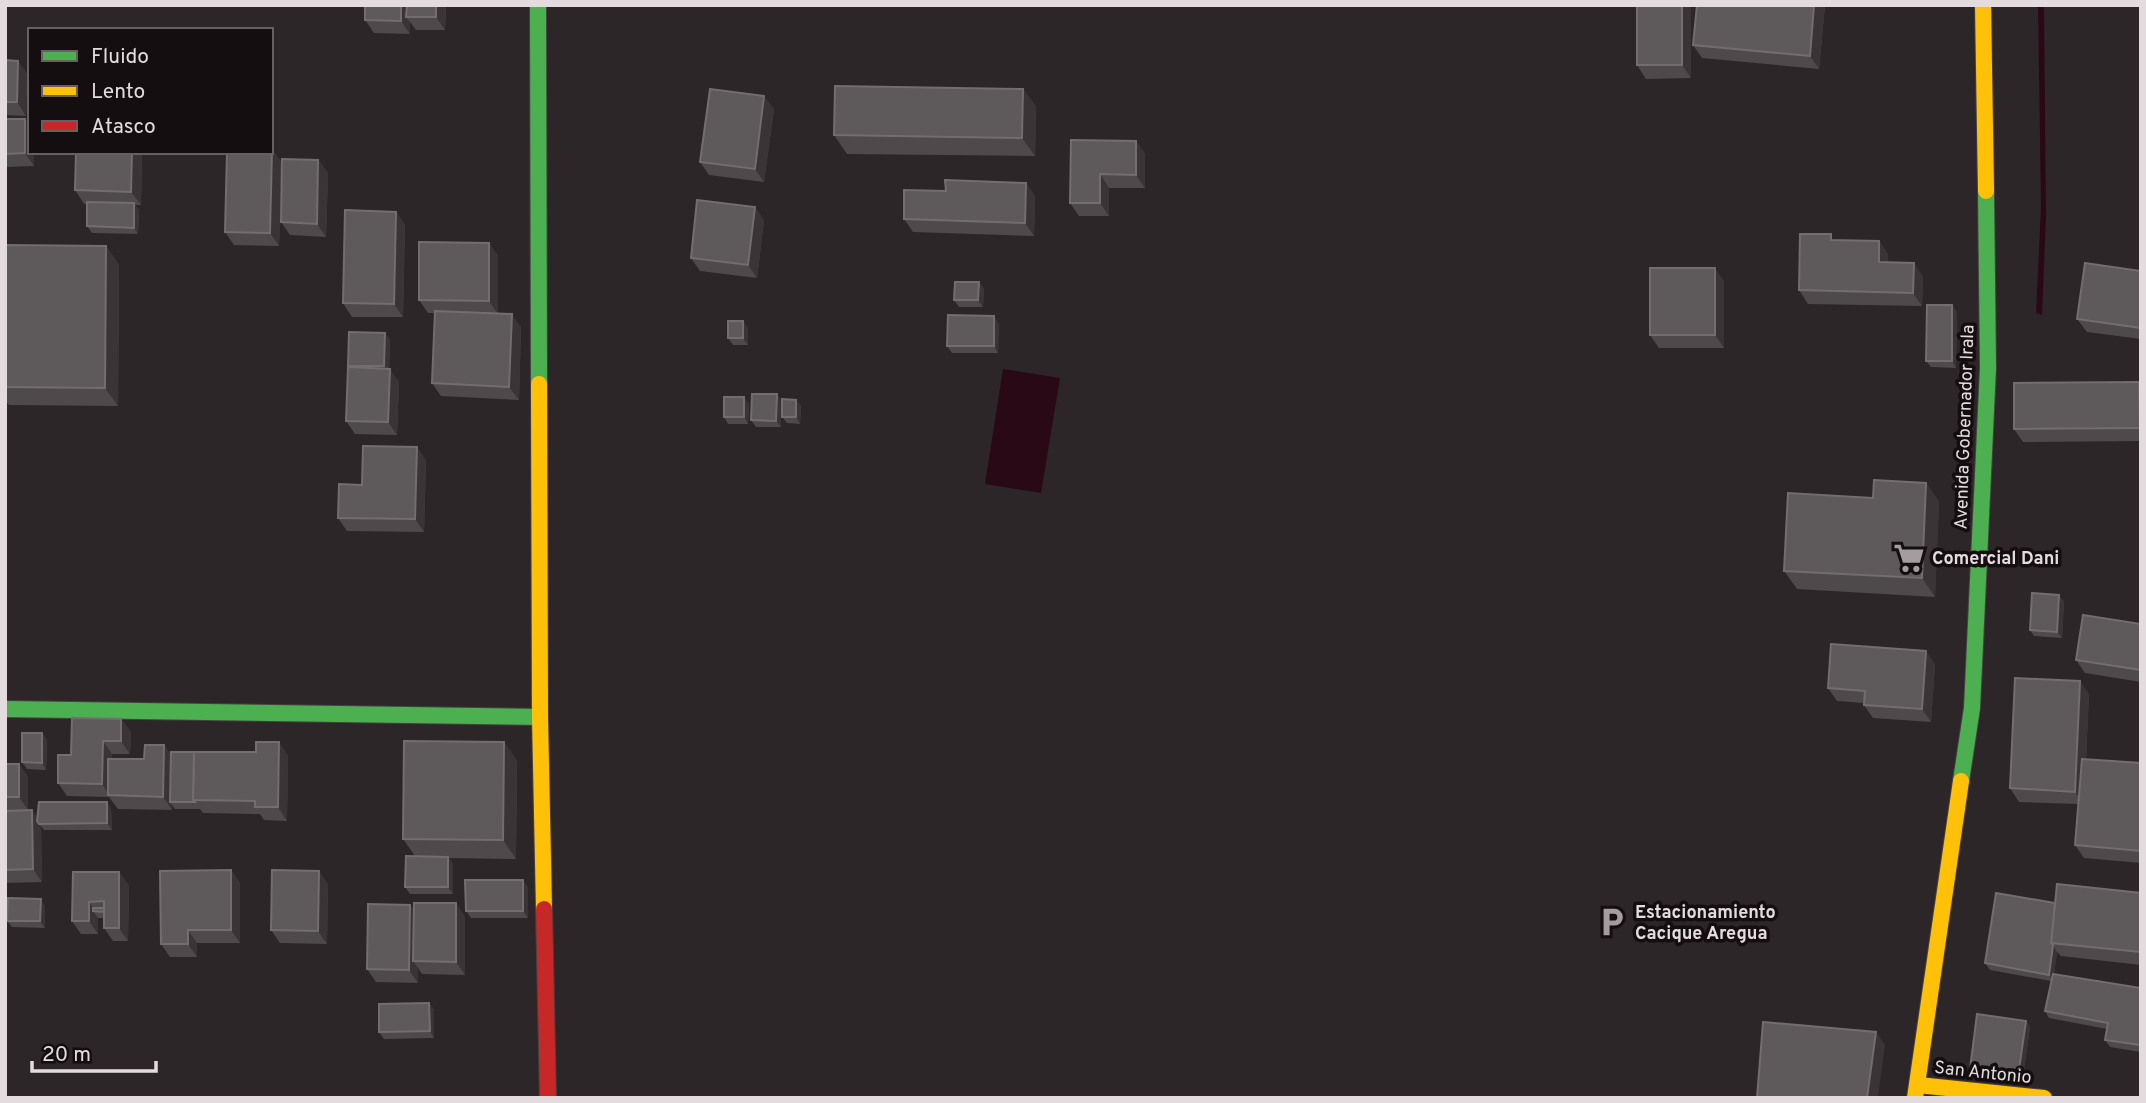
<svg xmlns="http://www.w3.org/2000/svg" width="2146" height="1103" font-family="Overpass,sans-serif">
  <rect width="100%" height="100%" fill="#2d2628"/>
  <g fill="#290916">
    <polygon points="2038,5 2044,5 2046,217 2042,315 2036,313 2041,207"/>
    <polygon points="1003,369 1060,378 1041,493 985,484"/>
  </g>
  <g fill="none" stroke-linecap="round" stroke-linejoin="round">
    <g stroke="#464143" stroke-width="18">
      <g id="fast">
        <polyline points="538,5 539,384"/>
        <polyline points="5,709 540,717"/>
        <polyline points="1961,781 1972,708 1988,368 1986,191"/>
      </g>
    </g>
    <g stroke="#464143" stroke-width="18">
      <g id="slow">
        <polyline points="1983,5 1986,191"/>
        <polyline points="539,384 540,717 544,909"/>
        <polyline points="1918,1085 2044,1098"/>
        <polyline points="1915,1098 1961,781"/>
      </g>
    </g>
    <g stroke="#464143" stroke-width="18">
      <polyline id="jam" points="544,909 548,1098"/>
    </g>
    <use href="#fast" stroke="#4caf50" stroke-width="16"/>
    <use href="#slow" stroke="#ffc107" stroke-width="16"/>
    <use href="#jam" stroke="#c62828" stroke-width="16"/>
  </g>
  <g fill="#4e494a">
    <polygon points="446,5 445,30 416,30 410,22 410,34 374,33 365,20"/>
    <polygon points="1637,5 1691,5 1691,78 1646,79 1637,65"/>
    <polygon points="1825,5 1819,69 1702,58 1693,45"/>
    <polygon points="5,60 18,61 27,74 26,116 5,115"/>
    <polygon points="1023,89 1036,107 1035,156 847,154 834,135"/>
    <polygon points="774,109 764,182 709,175 700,162"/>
    <polygon points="5,119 25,119 30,126 30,152 34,166 5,167"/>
    <polygon points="1136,141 1145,154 1145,188 1109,188 1109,216 1079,216 1070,203"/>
    <polygon points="272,150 282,163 279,246 234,245 225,232"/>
    <polygon points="142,152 141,205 135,205 139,210 138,234 92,233 87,226 87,204 84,204 75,190"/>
    <polygon points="318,160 328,173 326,237 290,235 281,222"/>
    <polygon points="1026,183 1035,196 1034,236 913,232 904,219 946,191"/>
    <polygon points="396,212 405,225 403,317 352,317 343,303"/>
    <polygon points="764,220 757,278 700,271 691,258"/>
    <polygon points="1835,240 1879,241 1888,254 1888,262 1923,276 1922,306 1808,304 1799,290"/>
    <polygon points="489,243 498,256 498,313 521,327 519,400 441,396 432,383 435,313 428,313 419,300"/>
    <polygon points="5,245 106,246 119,265 118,406 9,405 5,400"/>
    <polygon points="2141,271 2141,339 2087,332 2077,319"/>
    <polygon points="1724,281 1724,348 1659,348 1650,335"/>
    <polygon points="979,282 984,289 983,307 959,307 954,300"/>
    <polygon points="1952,305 1957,312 1956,368 1931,367 1926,361"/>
    <polygon points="999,323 998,353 952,353 947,346"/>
    <polygon points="748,328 748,345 733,345 728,338"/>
    <polygon points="385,333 390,340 389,369 399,382 397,435 355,434 346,421 350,367 348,366"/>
    <polygon points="2139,382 2141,384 2141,441 2023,442 2014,429"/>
    <polygon points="777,394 781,401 781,427 756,427 751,420"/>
    <polygon points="796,400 801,406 800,424 787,423 782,417"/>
    <polygon points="749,404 748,424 728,424 724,417"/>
    <polygon points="426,460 424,532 347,531 338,518 362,485"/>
    <polygon points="1926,483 1939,502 1935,597 1797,589 1784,571 1873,498"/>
    <polygon points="2059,595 2064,602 2062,638 2034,636 2030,630"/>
    <polygon points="2141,624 2141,682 2085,673 2076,660"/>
    <polygon points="1935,664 1931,722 1873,718 1864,705 1864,703 1837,701 1828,688"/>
    <polygon points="2089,694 2086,759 2141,763 2141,863 2084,858 2075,845 2078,804 2019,802 2010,788"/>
    <polygon points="121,719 131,732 130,754 112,754 112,759 144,759 164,745 171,755 288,755 287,821 264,820 260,814 203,813 200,809 175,809 172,805 172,810 118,809 109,797 67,796 58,783 71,755"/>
    <polygon points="42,733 47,740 46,770 27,769 22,762"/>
    <polygon points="504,742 517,761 516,859 449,858 453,864 453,894 410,894 405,887 415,856 403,839"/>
    <polygon points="5,764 19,764 28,777 28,810 38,818 107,802 111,809 112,830 44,830 41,826 42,882 5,883"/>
    <polygon points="231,870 240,883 240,943 197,943 197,957 170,957 161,944"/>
    <polygon points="319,871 328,885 327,944 280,943 271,930"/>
    <polygon points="73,872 119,872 129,886 128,941 113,941 104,928 104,918 98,918 98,934 81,934 72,921"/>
    <polygon points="528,887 528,918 471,918 466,911"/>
    <polygon points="2141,893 2141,965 2061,956 2057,952 2054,974 2141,988 2141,1052 2110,1047 2105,1040 2107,1029 2049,1018 2045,1011 2051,981 1990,970 1985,963 2055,903"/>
    <polygon points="410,905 414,911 465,916 465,975 422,974 418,968 418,983 376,982 367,969"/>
    <polygon points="45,906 45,928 12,927 7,921"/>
    <polygon points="429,1003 434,1010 434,1038 384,1039 379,1032"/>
    <polygon points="2026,1021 2030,1027 2022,1083 1974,1076 1970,1069"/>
  </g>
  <g fill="#3a3436">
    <polygon points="401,5 411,5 406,17 410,22 410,34 401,21"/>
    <polygon points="436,5 446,5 445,30 436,17"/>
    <polygon points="1682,5 1691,5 1691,78 1682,65"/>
    <polygon points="1814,5 1825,5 1819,69 1810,56"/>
    <polygon points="18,61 27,74 26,116 17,102"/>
    <polygon points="1023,89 1036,107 1035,156 1022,138"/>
    <polygon points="764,96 774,109 764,182 755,169"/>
    <polygon points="25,119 30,126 30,152 34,152 34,166 25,153"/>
    <polygon points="1136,141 1145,154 1145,188 1136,175"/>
    <polygon points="272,150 282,163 279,246 270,233"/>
    <polygon points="132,152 142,152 141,205 131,192"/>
    <polygon points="318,160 328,173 326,237 317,224"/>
    <polygon points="1100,174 1109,188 1109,216 1100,203"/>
    <polygon points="1026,183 1035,196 1034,236 1025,223"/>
    <polygon points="134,203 139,210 138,234 134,228"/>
    <polygon points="755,207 764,220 757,278 748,265"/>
    <polygon points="396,212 405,225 403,317 394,304"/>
    <polygon points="1879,241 1888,254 1888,275 1879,262"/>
    <polygon points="489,243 498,256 498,314 489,301"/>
    <polygon points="106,246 119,265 118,406 105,388"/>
    <polygon points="1914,263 1923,276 1922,306 1913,293"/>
    <polygon points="1715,268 1724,281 1724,348 1715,335"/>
    <polygon points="979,282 984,289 983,307 978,300"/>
    <polygon points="1952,305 1957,312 1956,368 1952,361"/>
    <polygon points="512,314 521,327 519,400 509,387"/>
    <polygon points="994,316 999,323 998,353 994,346"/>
    <polygon points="743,321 748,328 748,345 743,338"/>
    <polygon points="385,333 390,340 389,373 384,366"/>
    <polygon points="390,369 399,382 397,435 388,422"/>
    <polygon points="2139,382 2141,384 2141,430 2140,428"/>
    <polygon points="777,394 781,401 781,427 776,421"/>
    <polygon points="744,397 749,404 748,424 744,417"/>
    <polygon points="796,400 801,406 800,424 796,417"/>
    <polygon points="417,447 426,460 424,532 415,519"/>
    <polygon points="1926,483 1939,502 1935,597 1922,578"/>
    <polygon points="2059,595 2064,602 2062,638 2057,632"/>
    <polygon points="1926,651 1935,664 1931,722 1922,709"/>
    <polygon points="2080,681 2089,694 2084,805 2075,792"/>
    <polygon points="121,719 131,732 130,754 121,741"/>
    <polygon points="42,733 47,740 46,770 42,763"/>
    <polygon points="103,741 112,754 111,797 102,784"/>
    <polygon points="279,742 288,755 287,821 278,807"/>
    <polygon points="504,742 517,761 516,859 503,840"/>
    <polygon points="164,745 173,758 170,802 172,805 172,810 163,797"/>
    <polygon points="19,764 28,777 28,810 19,797"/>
    <polygon points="107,802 111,809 112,830 107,823"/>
    <polygon points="32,810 41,823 39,824 41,826 42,882 33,869"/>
    <polygon points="448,857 453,864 453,894 448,887"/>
    <polygon points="231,870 240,883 240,943 231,930"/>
    <polygon points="319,871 328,885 327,944 318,931"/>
    <polygon points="119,872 129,886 128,941 119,928"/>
    <polygon points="523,880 528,887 528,918 523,911"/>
    <polygon points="41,899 45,906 45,928 40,921"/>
    <polygon points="89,902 96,912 93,911 98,918 98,934 89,921"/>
    <polygon points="456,903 465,916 465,975 456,962"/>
    <polygon points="410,905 419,918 413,961 418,968 418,983 409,970"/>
    <polygon points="188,930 197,943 197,957 188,944"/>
    <polygon points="2053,945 2057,952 2053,981 2049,975"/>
    <polygon points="429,1003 434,1010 434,1038 430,1031"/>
    <polygon points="2026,1021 2030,1027 2022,1083 2018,1076"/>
    <polygon points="1876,1032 1885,1045 1878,1098 1867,1098"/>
  </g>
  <g fill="#5e595a" stroke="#736d6f" stroke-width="2">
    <polygon points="365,5 401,5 401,21 365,20"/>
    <polygon points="407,5 436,5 436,17 406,17"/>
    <rect x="1637" y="5" width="45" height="60"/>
    <polygon points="1697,5 1814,5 1810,56 1693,45"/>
    <polygon points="5,60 18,61 17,102 5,102"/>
    <polygon points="835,86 1023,89 1022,138 834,135"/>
    <polygon points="710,89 764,96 755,169 700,162"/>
    <polygon points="5,119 25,119 25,153 5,154"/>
    <polygon points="1071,140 1136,141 1136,175 1100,174 1100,203 1070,203"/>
    <polygon points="271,150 272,150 270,233 225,232 227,152 271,152"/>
    <polygon points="76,152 132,152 131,192 75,190"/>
    <polygon points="282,159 318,160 317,224 281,222"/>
    <polygon points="945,180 1026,183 1025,223 904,219 904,190 946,191"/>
    <polygon points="697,200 755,207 748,265 691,258"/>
    <polygon points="87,202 134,203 134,228 87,226"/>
    <polygon points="345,210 396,212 394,304 343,303"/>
    <polygon points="1800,234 1831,234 1831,240 1879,241 1879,262 1914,263 1913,293 1799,290"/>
    <polygon points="419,242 489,243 489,301 419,300"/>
    <polygon points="5,245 106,246 105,388 5,387"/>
    <polygon points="2085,263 2141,271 2141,328 2077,319"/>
    <rect x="1650" y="268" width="65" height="67"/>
    <polygon points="955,282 979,282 978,300 954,300"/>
    <polygon points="1927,305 1952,305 1952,361 1926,361"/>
    <polygon points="435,311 512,314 509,387 432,383"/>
    <polygon points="948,315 994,316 994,346 947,346"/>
    <rect x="728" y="321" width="15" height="17"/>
    <polygon points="349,332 385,333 384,366 348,366"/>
    <polygon points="348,367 390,369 388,422 346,421"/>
    <polygon points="2139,382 2140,428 2014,429 2014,383"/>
    <polygon points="752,394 777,394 776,421 751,420"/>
    <rect x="724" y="397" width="20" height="20"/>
    <polygon points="782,399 796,400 796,417 782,417"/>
    <polygon points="363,446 417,447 415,519 338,518 339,484 362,485"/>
    <polygon points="1874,480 1926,483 1922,578 1784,571 1788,493 1873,498"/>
    <polygon points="2032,593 2059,595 2057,632 2030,630"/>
    <polygon points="2083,615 2141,624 2141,670 2076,660"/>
    <polygon points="1831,644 1926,651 1922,709 1864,705 1865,691 1828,688"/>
    <polygon points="2015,678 2080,681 2075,792 2010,788"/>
    <polygon points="72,718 121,719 121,741 103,741 102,784 58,783 58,755 71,755"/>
    <polygon points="22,733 42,733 42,763 22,762"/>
    <polygon points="404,741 504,742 503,840 403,839"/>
    <polygon points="256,742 279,742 278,807 255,807 255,801 193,800 194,752 256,752"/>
    <polygon points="145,745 164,745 163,797 108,795 108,759 144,759"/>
    <polygon points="171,752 194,752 193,800 195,802 170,802"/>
    <polygon points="2082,759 2141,763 2141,851 2075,845"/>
    <rect x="5" y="764" width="14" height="33"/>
    <polygon points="39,802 107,802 107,823 39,824 37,821"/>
    <polygon points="32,810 33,869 5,870 5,811"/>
    <polygon points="406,856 448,857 448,887 405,887"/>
    <polygon points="231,870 231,930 188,930 188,944 161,944 160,871"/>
    <polygon points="272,870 319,871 318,931 271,930"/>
    <polygon points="73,872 119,872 119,928 104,928 104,901 89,902 89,921 72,921"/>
    <polygon points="465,880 523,880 523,911 466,911"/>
    <polygon points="2057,884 2141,893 2140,952 2051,943"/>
    <polygon points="1996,893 2055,903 2051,943 2053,945 2049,975 1985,963"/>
    <polygon points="8,898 41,899 40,921 7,921"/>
    <polygon points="414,903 456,903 456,962 413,961"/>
    <polygon points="368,904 410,905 409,970 367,969"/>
    <polygon points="93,908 104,908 104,912 93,911"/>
    <polygon points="2053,974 2141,988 2141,1045 2105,1040 2108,1023 2045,1011"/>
    <polygon points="429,1003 430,1031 379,1032 379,1004"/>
    <polygon points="1977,1014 2026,1021 2018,1076 1970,1069"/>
    <polygon points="1763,1022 1876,1032 1867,1098 1757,1098"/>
  </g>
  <defs>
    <g id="supermarket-bare" transform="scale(2.415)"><path d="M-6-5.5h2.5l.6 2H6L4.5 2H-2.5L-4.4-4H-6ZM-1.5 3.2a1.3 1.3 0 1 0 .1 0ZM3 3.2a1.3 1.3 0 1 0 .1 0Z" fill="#a49c9e" stroke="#140e10" stroke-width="2.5" paint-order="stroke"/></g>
    <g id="parking-bare" transform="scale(2.415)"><path d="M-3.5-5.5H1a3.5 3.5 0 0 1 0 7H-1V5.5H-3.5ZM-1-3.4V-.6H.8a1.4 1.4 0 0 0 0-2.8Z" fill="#a49c9e" stroke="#140e10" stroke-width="2.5" paint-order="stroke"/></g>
  </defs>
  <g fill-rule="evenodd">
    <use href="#supermarket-bare" x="1909" y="558"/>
    <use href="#parking-bare" x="1612" y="922"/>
  </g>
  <g text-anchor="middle" stroke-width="7" stroke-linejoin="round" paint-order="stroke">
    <g font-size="18" fill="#e4dbde" stroke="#140e10">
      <text transform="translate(1964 427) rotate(-88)" y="6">Avenida Gobernador Irala</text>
      <text transform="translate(1983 1072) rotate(6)" y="6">San Antonio</text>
    </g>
    <g font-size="18" font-weight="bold" fill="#e4dbde" stroke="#140e10" text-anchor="start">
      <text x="1932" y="564">Comercial Dani</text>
      <text x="1635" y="918">Estacionamiento<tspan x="1635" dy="21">Cacique Aregua</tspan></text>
    </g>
  </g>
  <rect width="2146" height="1103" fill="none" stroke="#e4dbde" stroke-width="14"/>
  <rect x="28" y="28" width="245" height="126" fill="#140e10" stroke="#676062" stroke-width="2"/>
  <rect x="42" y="51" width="35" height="10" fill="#4caf50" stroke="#676062" stroke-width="2"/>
  <text x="91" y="63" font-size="21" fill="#e4dbde">Fluido</text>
  <rect x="42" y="86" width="35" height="10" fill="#ffc107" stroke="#676062" stroke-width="2"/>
  <text x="91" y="98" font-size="21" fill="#e4dbde">Lento</text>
  <rect x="42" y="121" width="35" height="10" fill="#c62828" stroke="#676062" stroke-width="2"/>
  <text x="91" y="133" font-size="21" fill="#e4dbde">Atasco</text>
  <path d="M32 1061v10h124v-10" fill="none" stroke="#e4dbde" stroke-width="3.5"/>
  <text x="42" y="1061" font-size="21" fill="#e4dbde" stroke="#140e10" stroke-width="5" paint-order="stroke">20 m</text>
</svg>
